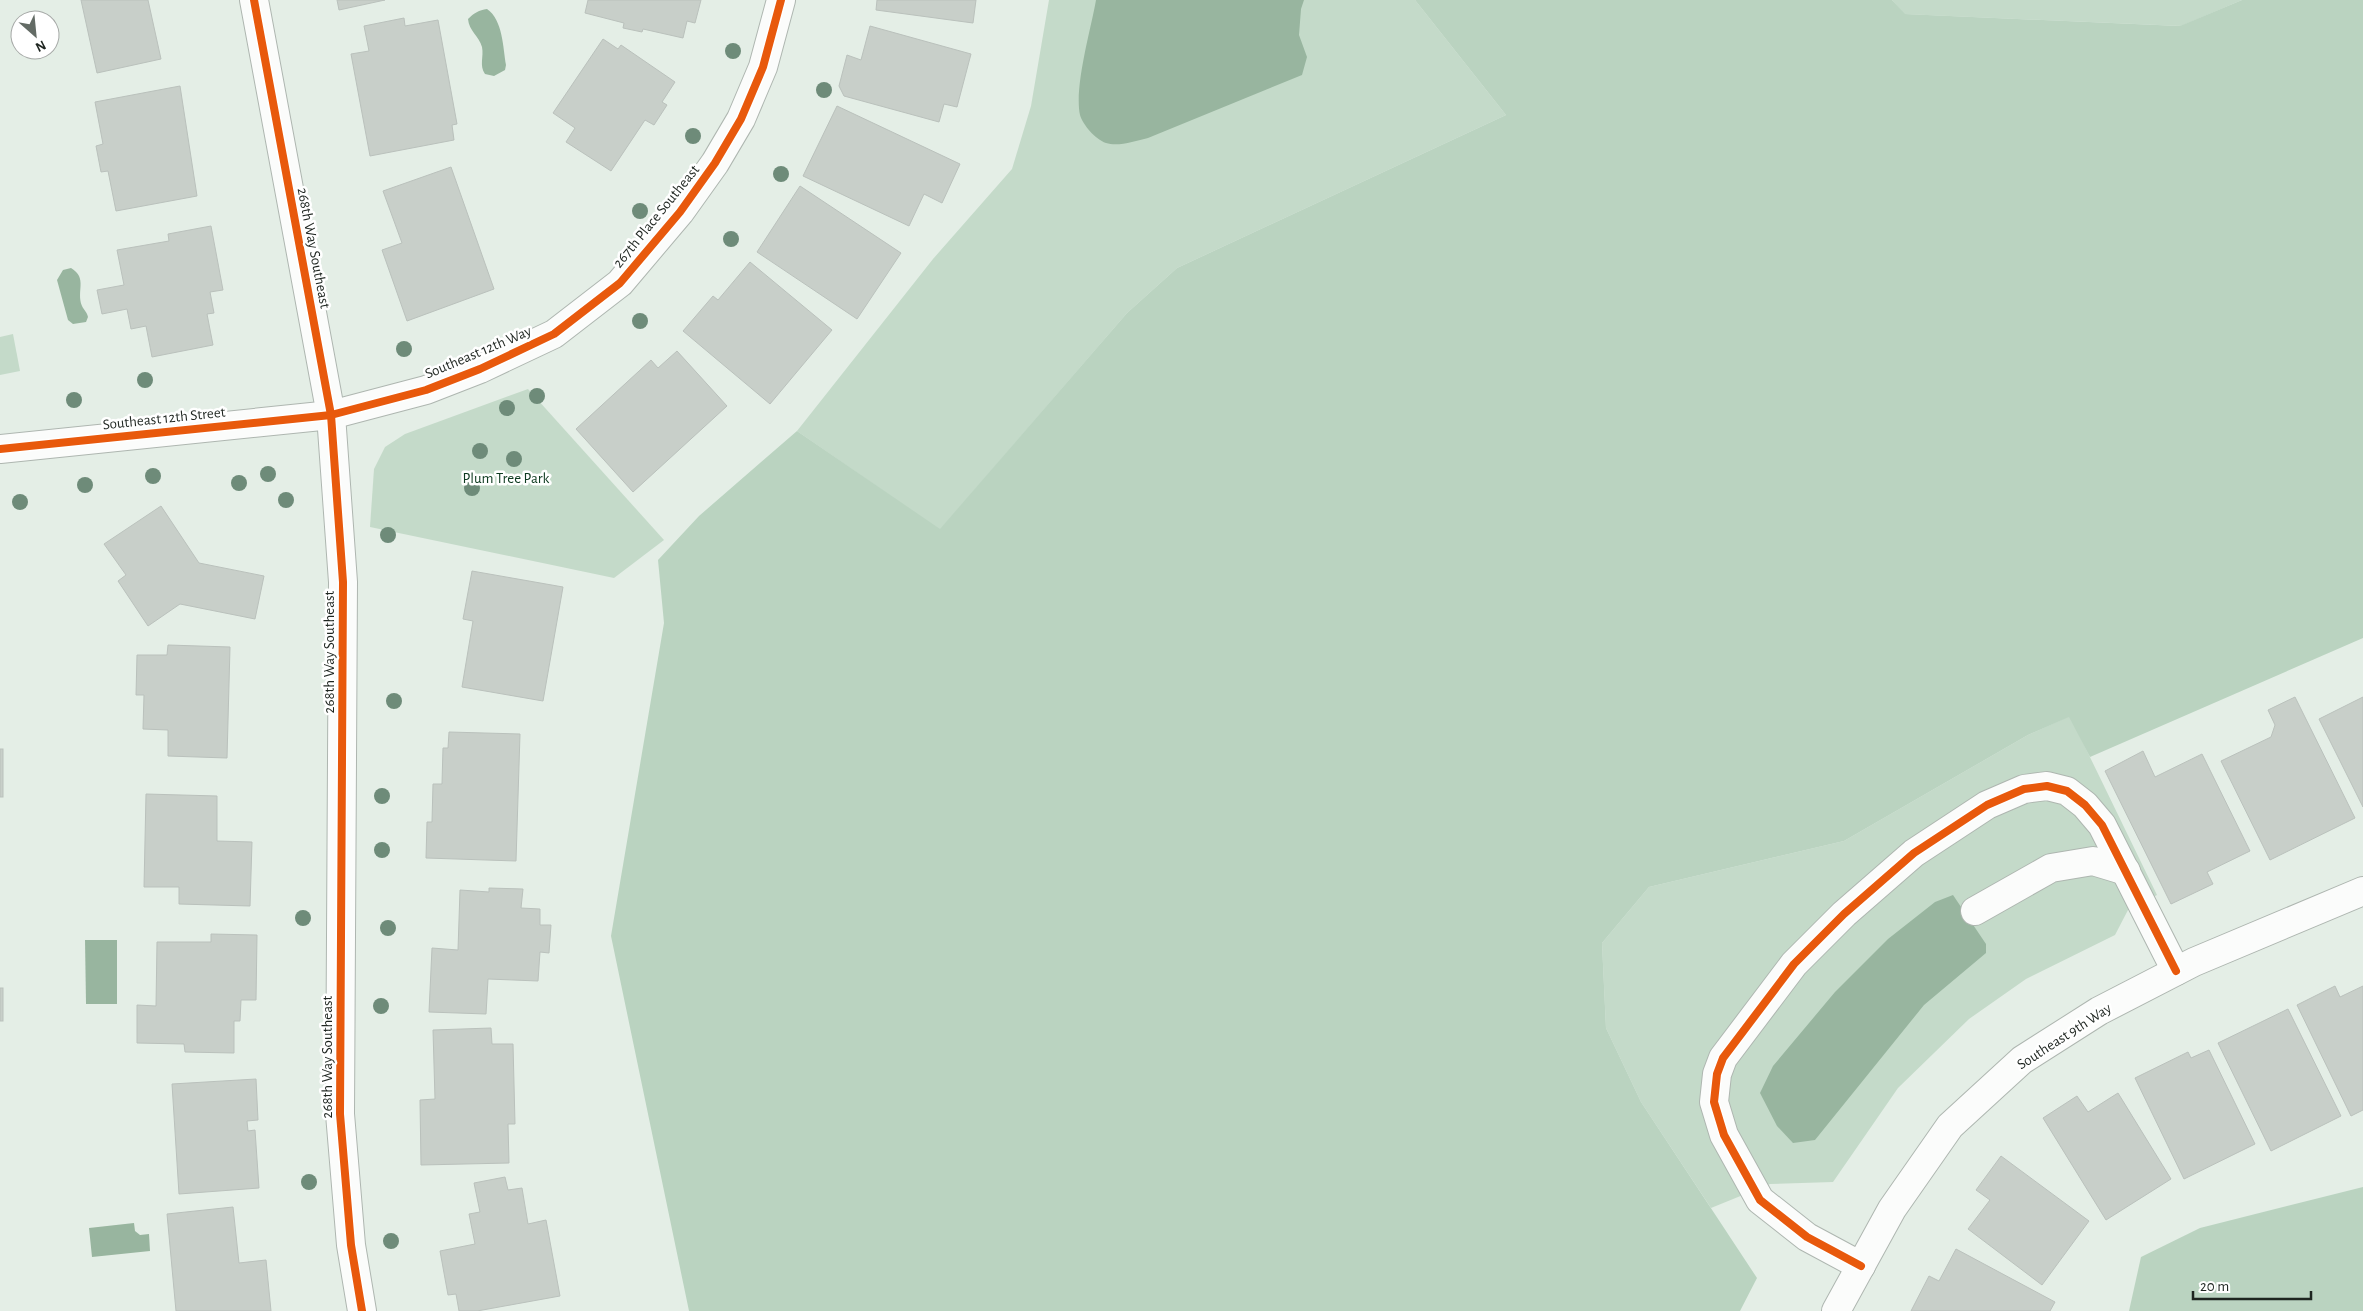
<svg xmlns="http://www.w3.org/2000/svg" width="2363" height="1311" font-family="'Alegreya Sans',sans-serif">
  <rect width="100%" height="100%" fill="#e4eee6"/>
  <g fill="#c4dac9">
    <polygon points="1049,0 1415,0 1506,115 1177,268 1127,313 940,530 797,431 933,259 1012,169 1031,106"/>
    <polygon points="1892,0 2242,0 2181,26 1904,14"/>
    <polygon points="13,334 20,371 0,375 0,337"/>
    <polygon points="528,389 664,540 614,578 370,527 374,469 385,447 405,434"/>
    <polygon points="2070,716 2157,895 2128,910 2115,935 2026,979 1969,1019 1898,1088 1833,1182 1770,1184 1711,1208 1641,1102 1606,1028 1602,943 1649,887 1844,841 2028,735"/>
  </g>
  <g fill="#bad3c0">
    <polygon points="1415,0 1892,0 1905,14 2180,26 2242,0 2363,0 2363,638 2090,757 2069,717 2028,735 1844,841 1649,887 1602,943 1606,1028 1641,1102 1757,1278 1740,1311 689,1311 611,936 664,623 658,560 699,516 797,431 940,529 1127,313 1177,268 1506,115"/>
    <polygon points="2363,1187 2363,1311 2129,1311 2141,1257 2200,1228"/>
  </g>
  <g fill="#98b59f">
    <path d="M1096 0H1304L1301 9 1299 35 1307 57 1302 75 1148 138C1135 141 1118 147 1106 143 1095 139 1083 125 1080 115 1074 87 1091 29 1096 0Z"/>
    <path d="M487 9C503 20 503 48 506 65L505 70 494 76 485 74C479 65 484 57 482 47 479 36 469 31 468 19 474 13 479 10 487 9Z"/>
    <path d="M71 268C88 278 76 291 82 306 84 310 87 312 88 317L86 322 73 324 68 320 57 280 63 270Z"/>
    <polygon points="1953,895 1986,944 1986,953 1924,1005 1815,1140 1793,1143 1777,1126 1760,1093 1773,1066 1835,992 1888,939 1935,902"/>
    <polygon points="85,940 117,940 117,1004 86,1004"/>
    <polygon points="134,1223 135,1231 140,1235 149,1234 150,1251 92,1257 89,1228"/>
  </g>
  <g fill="#c8cfc9" stroke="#bac1bc">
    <polygon points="81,0 148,0 161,59 97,73"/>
    <polygon points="337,0 385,0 339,10"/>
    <polygon points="588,0 701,0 695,23 687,21 683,38 643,29 642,32 623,28 624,23 585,13"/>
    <polygon points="877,0 976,0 973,23 876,10"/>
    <polygon points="404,18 405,26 438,20 457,124 452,125 454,140 370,156 351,54 369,51 364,26"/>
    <polygon points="870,26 971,54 957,107 944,104 939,122 844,96 839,86 847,55 861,60"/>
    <polygon points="603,39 618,49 621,45 675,82 662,102 667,105 654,125 645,120 611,171 566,142 575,128 553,113"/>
    <polygon points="180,86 197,196 116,211 108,171 101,172 96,146 103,144 95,102"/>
    <polygon points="837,106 960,164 942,203 924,194 909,226 803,176"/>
    <polygon points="451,167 494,289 407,321 382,250 402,243 383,191"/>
    <polygon points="800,186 901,253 857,319 757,252"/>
    <polygon points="211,226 223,290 210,292 214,313 207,314 213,345 152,357 146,326 131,329 127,309 102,314 97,290 124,285 117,250 169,241 168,234"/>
    <polygon points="750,262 832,330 770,404 683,331 713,296 718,300"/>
    <polygon points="677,351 727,406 633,492 576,429 651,360 658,368"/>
    <polygon points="161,506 199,563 264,576 255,619 180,604 148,626 118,581 126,575 104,544"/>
    <polygon points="472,571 563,587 543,701 462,687 473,621 463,619"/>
    <polygon points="168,645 230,647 227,758 168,756 168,730 143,729 144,695 136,695 137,655 167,655"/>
    <polygon points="2295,697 2355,818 2270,860 2221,761 2271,737 2275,725 2268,710"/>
    <polygon points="2363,697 2363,807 2319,719"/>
    <polygon points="449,732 520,734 516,861 426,858 427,822 432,822 433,784 442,784 443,748 448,748"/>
    <rect x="0" y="749" width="3" height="48"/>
    <polygon points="2143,751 2155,777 2202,754 2250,851 2207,872 2213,884 2171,904 2105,771"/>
    <polygon points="146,794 217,796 217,841 252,842 250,906 179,904 179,887 144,887"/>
    <polygon points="489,888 523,889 521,908 540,909 540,925 551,925 549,953 540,952 538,981 488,979 486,1014 429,1012 432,948 458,950 460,890 489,892"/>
    <polygon points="211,934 257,935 256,1000 241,1000 240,1021 234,1021 234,1053 185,1052 184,1044 137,1043 137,1005 156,1006 157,942 211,942"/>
    <polygon points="2335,986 2340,997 2363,986 2363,1110 2351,1116 2297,1005"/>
    <rect x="0" y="988" width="3" height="33"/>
    <polygon points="2288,1009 2341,1116 2271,1151 2218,1043"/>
    <polygon points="491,1028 492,1044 513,1044 515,1124 508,1124 509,1163 421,1165 420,1100 435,1099 433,1030"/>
    <polygon points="2209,1050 2255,1144 2184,1179 2135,1078 2188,1052 2191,1058"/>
    <polygon points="256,1079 258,1120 247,1121 248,1131 255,1130 259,1188 179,1194 172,1084"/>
    <polygon points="2118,1093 2171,1179 2106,1220 2043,1118 2077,1096 2088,1112"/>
    <polygon points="2001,1156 2089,1221 2042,1285 1968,1229 1990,1200 1976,1190"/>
    <polygon points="505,1177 508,1190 522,1188 528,1224 546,1220 560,1296 477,1311 459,1311 456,1294 448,1295 440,1251 475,1244 469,1214 480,1212 474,1183"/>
    <polygon points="233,1207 239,1263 266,1260 271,1311 176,1311 167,1214"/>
    <polygon points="1956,1249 2055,1302 2050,1311 1911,1311 1929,1276 1939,1281"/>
  </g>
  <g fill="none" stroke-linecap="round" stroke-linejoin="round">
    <g stroke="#aeb6b0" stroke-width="30">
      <g id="minor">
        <polyline points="254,0 331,415 343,582 340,1114 351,1245 362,1311"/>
        <polyline points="0,449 331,415 426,390 480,369 554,334 620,283 680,212 715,163 741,119 763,67 781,0"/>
        <polyline points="1975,911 2051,868 2093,861 2126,871"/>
        <polyline points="1861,1266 1807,1237 1760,1200 1724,1135 1714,1102 1717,1074 1723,1058 1794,964 1844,914 1914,853 1987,805 2024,789 2047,786 2067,791 2085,805 2102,825 2176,971"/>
        <polyline points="1836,1311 1892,1209 1950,1126 2022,1060 2099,1011 2194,962 2363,891"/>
      </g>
    </g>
    <use href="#minor" stroke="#fbfcfb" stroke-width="28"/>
    <g stroke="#fff" stroke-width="11">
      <g id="cycleway">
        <polyline points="254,0 331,415 343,582 340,1114 351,1245 362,1311"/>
        <polyline points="0,449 331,415 426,390 480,369 554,334 620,283 680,212 715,163 741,119 763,67 781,0"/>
        <polyline points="1861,1266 1807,1237 1760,1200 1724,1135 1714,1102 1717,1074 1723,1058 1794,964 1844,914 1914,853 1987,805 2024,789 2047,786 2067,791 2085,805 2102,825 2176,971"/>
      </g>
    </g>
    <use href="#cycleway" stroke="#e8590c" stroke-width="8"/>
  </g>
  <g fill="#6e8b79">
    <circle cx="733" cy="51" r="8"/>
    <circle cx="824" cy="90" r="8"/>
    <circle cx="693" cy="136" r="8"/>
    <circle cx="781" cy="174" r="8"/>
    <circle cx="640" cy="211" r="8"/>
    <circle cx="731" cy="239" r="8"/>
    <circle cx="640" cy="321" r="8"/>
    <circle cx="404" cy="349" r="8"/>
    <circle cx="145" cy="380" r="8"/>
    <circle cx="537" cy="396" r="8"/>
    <circle cx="74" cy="400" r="8"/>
    <circle cx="507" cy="408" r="8"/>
    <circle cx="480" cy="451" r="8"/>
    <circle cx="514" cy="459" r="8"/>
    <circle cx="268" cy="474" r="8"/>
    <circle cx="153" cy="476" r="8"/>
    <circle cx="239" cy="483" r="8"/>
    <circle cx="85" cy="485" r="8"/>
    <circle cx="472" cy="488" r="8"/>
    <circle cx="286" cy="500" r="8"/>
    <circle cx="20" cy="502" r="8"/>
    <circle cx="388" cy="535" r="8"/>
    <circle cx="394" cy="701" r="8"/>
    <circle cx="382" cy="796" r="8"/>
    <circle cx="382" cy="850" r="8"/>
    <circle cx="303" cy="918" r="8"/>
    <circle cx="388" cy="928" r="8"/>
    <circle cx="381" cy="1006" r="8"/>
    <circle cx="309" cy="1182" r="8"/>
    <circle cx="391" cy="1241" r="8"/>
  </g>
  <g text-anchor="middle" stroke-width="5" stroke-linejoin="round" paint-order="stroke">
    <g font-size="15" fill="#1e2520" stroke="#fff">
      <text transform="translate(656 216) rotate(-51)" y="5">267th Place Southeast</text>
      <text transform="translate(314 248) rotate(79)" y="5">268th Way Southeast</text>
      <text transform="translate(478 352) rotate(-23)" y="5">Southeast 12th Way</text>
      <text transform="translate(164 418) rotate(-6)" y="5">Southeast 12th Street</text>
      <text transform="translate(329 652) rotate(-90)" y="5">268th Way Southeast</text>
      <text transform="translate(2064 1036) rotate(-33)" y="5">Southeast 9th Way</text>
      <text transform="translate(327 1057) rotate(-90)" y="5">268th Way Southeast</text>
    </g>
    <g font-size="15" fill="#0d3a1f" stroke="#fff">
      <text x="506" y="483">Plum Tree Park</text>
    </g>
  </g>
  <g transform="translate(35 35) rotate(153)"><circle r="24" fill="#ffffff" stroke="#a5a8a6"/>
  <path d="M0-4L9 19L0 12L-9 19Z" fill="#636b65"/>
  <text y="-8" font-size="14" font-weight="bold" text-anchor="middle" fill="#1e2520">N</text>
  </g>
  <path d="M2193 1291v8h118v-8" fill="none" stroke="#1e2520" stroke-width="2.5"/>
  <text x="2200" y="1291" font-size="15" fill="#1e2520" stroke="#ffffff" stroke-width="4" paint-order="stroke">20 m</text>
</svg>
